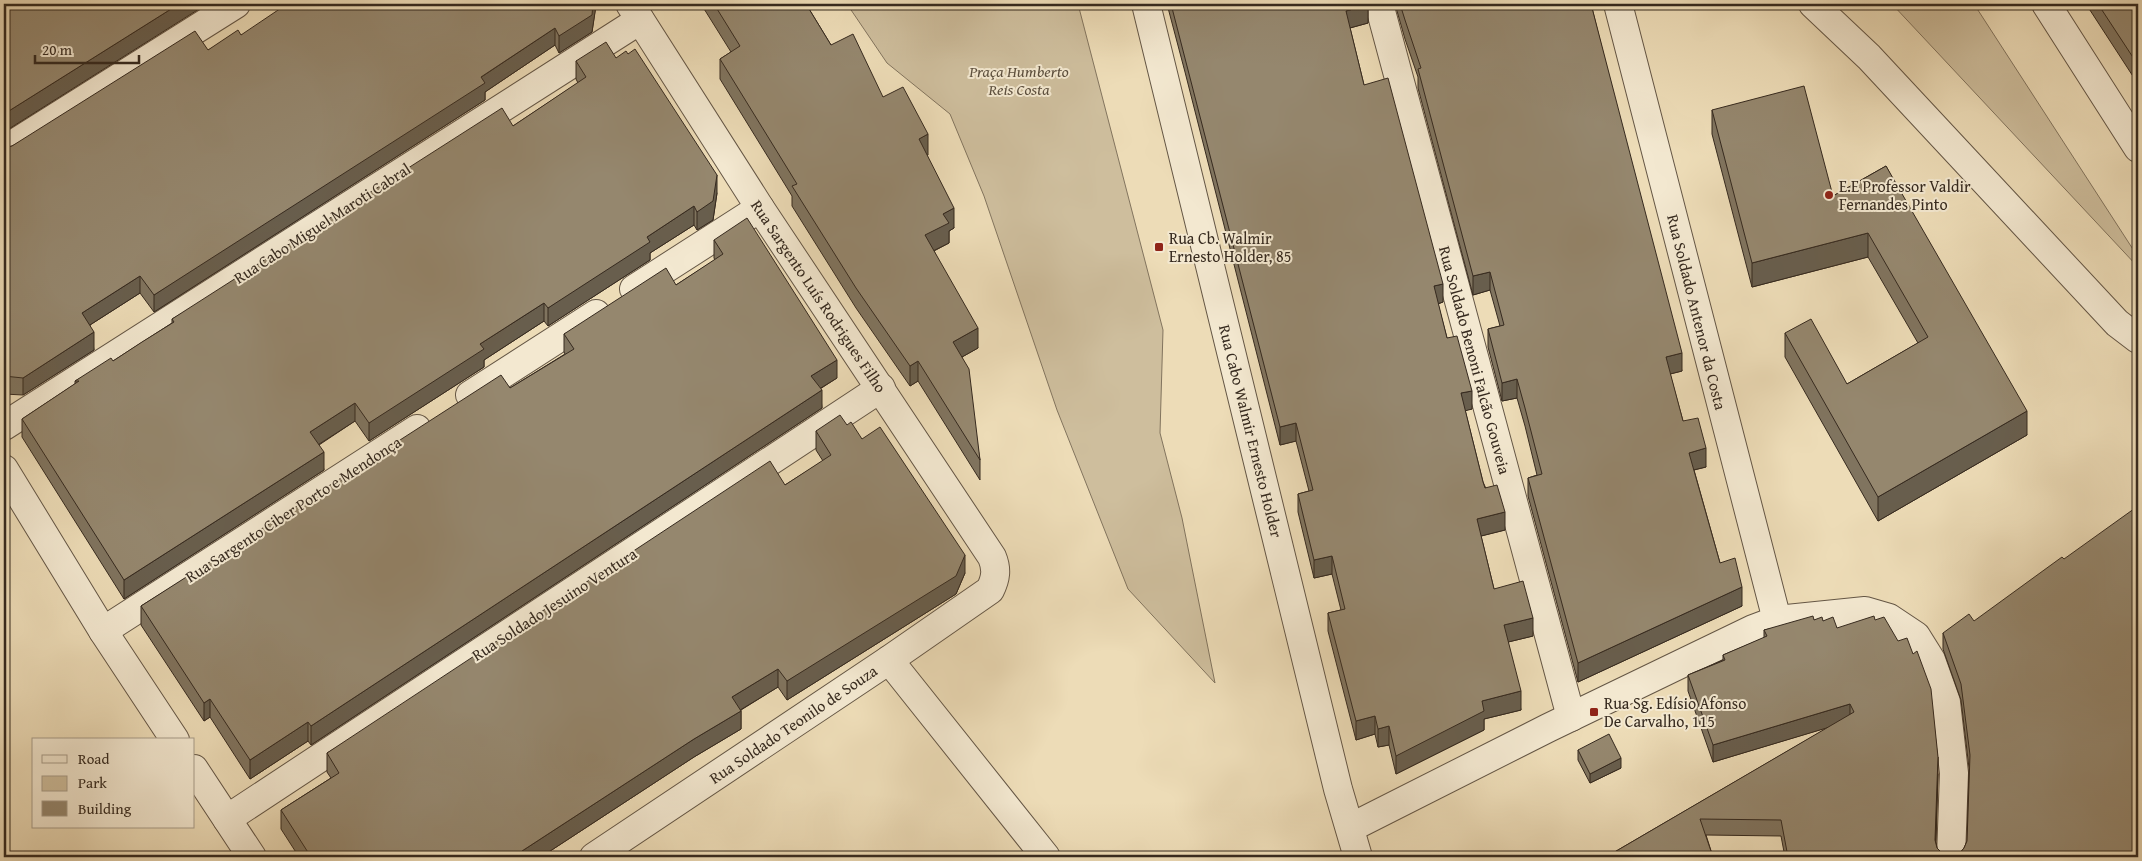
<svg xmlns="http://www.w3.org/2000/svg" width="2142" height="861" font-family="'Gentium Book Plus',serif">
  <rect width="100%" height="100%" fill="#eddcb7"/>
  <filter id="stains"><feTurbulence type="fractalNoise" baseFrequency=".004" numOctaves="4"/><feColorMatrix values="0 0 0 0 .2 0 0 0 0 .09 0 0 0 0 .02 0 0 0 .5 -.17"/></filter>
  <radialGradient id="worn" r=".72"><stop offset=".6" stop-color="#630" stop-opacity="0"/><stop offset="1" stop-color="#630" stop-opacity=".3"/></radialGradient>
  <g fill="#cebe9d" stroke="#82745e">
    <polygon points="847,4 1078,4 1163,330 1160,433 1182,518 1215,683 1128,589 1057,410 984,196 950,114 887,63"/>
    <polygon points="1892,4 1974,4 2138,257 2138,267"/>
  </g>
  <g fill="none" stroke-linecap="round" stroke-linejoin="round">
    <g stroke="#645645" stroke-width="30">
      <g id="street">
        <polyline points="1146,4 1338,789 1358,857"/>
        <polyline points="1379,4 1571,717"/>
        <polyline points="1618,4 1777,620"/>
        <polyline points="1813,4 1869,57 2117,323 2138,339"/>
        <polyline points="2046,4 2138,148"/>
        <polyline points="4,150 236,4"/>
        <polyline points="634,289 760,208"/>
        <polyline points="470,395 596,314"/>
        <polyline points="4,426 640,20"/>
        <polyline points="4,469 103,631 175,740"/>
        <polyline points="103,631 417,429"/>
        <polyline points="889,660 1046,857"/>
        <polyline points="194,769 252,857"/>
        <polyline points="227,819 881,388"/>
        <polyline points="1350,828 1548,728 1753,629 1777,620 1865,611 1889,618 1916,636 1931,660 1946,702 1954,773 1951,857"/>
        <path d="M594 857 889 660 990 590C996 578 997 569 992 557L760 208 630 4"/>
      </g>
    </g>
    <use href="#street" stroke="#f3e8d0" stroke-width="28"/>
  </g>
  <g fill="#80745f" stroke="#362a1f">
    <polygon points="596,4 592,32 559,53 555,45 485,92 485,100 154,312 140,293 90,325 94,350 23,395 4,394 4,148 12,146 208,50 241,35"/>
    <polygon points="701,4 806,4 831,45 883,97 928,155 927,155 954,228 949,231 949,243 934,251 978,348 962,357 980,460 980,480 918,381 910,386 856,308 792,206 792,196 720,79 720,59 731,52"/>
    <polygon points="1167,4 1368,4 1368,23 1350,28 1364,85 1443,302 1438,304 1447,338 1472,409 1465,410 1483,482 1505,530 1481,536 1494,589 1533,636 1508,642 1521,710 1484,719 1484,730 1396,774 1389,745 1378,747 1375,734 1356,740 1328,631 1328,613 1341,610 1332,574 1314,578 1298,512 1298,494 1309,491 1296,441 1280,445 1185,72"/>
    <polygon points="1395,4 1591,4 1682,371 1670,374 1683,421 1706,467 1694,470 1720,563 1742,606 1578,682 1528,496 1528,478 1537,475 1525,426 1517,398 1502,401 1488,347 1488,329 1500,326 1490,290 1473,295 1418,88 1418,77 1405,39"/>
    <polygon points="2086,4 2138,4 2138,84"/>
    <polygon points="616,58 717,193 713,220 697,230 694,225 650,253 650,260 548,326 544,321 484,360 484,367 369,441 355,421 319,445 324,470 124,599 22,437 22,419 75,384 75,381 113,361 172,323 172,319 513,126 578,83 576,79 576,61"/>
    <polygon points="1712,110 1833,196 1886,166 2027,435 1878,521 1785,357 1785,333 1847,384 1918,343 1868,257 1752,287 1712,134"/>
    <polygon points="714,240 837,378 820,389 822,408 311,745 308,741 250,779 210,717 204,721 141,625 141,606 342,481 386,452 386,449 510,388 565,354 564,352 564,334 676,285 715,260 714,258"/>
    <polygon points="847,425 862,439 965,573 956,594 787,700 778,687 741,710 741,729 694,757 541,857 299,857 281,829 281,810 331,778 327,772 327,753 785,485 823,461 816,450 816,431"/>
    <polygon points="1814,620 1823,621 1837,628 1938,774 1936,842 1937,848 1943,854 1951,856 1959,854 1964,848 1967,841 1969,768 1961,700 1943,649 1943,633 2138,857 1785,857 1781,836 1706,835 1713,857 1606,857 1829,727 1713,762 1688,691 1688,675 1723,660 1723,655 1764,638 1764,630"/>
    <polygon points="1578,750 1621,768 1590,783 1578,760"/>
  </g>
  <g fill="#685e4d" stroke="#362a1f">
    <polygon points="179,4 207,4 4,132 4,114"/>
    <polygon points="593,4 596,4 596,6 592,32 559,53 559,36"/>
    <polygon points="1368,5 1368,23 1346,29 1346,11"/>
    <polygon points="555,28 555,45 485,92 485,100 154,312 154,295"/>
    <polygon points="928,134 928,155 919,159 919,139"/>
    <polygon points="717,175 717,193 713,220 697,230 697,212"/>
    <polygon points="694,206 694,225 650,253 650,260 548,326 548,308 647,237"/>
    <polygon points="954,208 954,228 949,231 949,243 925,255 925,235 943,214"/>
    <polygon points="1868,233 1868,257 1752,287 1752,263"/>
    <polygon points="1490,272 1490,290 1473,295 1473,276"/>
    <polygon points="140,276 140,293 82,330 82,313"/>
    <polygon points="1443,284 1443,302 1434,305 1434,286"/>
    <polygon points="544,303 544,321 484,360 484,367 369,441 369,423 480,344"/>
    <polygon points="978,328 978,348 953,362 953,342"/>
    <polygon points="94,332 94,350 23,395 23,378"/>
    <polygon points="1682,353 1682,371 1666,375 1666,357"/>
    <polygon points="837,360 837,378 811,394 811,376"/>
    <polygon points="918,361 918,381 910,386 910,366"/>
    <polygon points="1517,379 1517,398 1502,401 1502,383"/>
    <polygon points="822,390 822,408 311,745 311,726"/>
    <polygon points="1472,391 1472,409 1461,412 1461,393"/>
    <polygon points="355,403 355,421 310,450 310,432"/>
    <polygon points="2027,411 2027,435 1878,521 1878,497"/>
    <polygon points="1296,423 1296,441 1280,445 1280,427"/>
    <polygon points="1706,448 1706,467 1689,471 1689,453"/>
    <polygon points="324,452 324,470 124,599 124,580"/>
    <polygon points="1505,512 1505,530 1477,537 1477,519"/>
    <polygon points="965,555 965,573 956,594 787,700 787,681"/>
    <polygon points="1332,556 1332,574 1314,578 1314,560"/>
    <polygon points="1742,587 1742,606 1578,682 1578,663"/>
    <polygon points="1533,618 1533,636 1504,643 1504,625"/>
    <polygon points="778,669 778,687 732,715 732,697"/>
    <polygon points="1521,691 1521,710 1484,719 1484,730 1396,774 1396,756 1482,701"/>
    <polygon points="210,699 210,717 204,721 204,703"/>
    <polygon points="1850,704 1850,721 1713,762 1713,745"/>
    <polygon points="741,711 741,729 694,757 541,857 522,857 522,851 694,739"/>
    <polygon points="1375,716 1375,734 1356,740 1356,721"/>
    <polygon points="308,722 308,741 250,779 250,760"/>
    <polygon points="1389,726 1389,745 1378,747 1378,729"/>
    <polygon points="1938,757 1938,774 1935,857 1935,840"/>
    <polygon points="1621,758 1621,768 1590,783 1590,774"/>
  </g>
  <g fill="#95876e" stroke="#362a1f">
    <polygon points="4,4 179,4 4,114"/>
    <polygon points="287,4 593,4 592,15 559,36 555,28 481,77 485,83 154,295 140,276 82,313 94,332 23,378 4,376 4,148 12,146 195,31 208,50 238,30 241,35"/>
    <polygon points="714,4 806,4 831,45 853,34 883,97 903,87 928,134 919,139 954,208 943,214 949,223 925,235 978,328 953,342 969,369 980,460 918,361 910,366 856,288 792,186 797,184 720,59 740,46"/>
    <polygon points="1171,4 1368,4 1368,5 1346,11 1364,85 1388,78 1443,284 1434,286 1447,338 1457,336 1472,391 1461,393 1483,482 1485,488 1497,485 1505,512 1477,519 1494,589 1523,581 1533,618 1504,625 1521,691 1482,701 1484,711 1396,756 1389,726 1378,729 1375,716 1356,721 1328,613 1345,609 1332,556 1314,560 1298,494 1313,490 1296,423 1280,427"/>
    <polygon points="1400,4 1591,4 1682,353 1666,357 1683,421 1698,418 1706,448 1689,453 1720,563 1735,558 1742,587 1578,663 1528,478 1542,474 1525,408 1517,379 1502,383 1488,329 1504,325 1490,272 1473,276 1418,69 1421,68 1405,20"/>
    <polygon points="2098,4 2138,4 2138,65"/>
    <polygon points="606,42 616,58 626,51 628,54 635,49 717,175 713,201 697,212 694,206 647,237 650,242 548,308 544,303 480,344 484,349 369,423 355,403 310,432 324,452 124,580 22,419 79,381 75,381 111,358 113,361 142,342 174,322 172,319 502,108 513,126 586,77 576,61"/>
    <polygon points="1804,86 1833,196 1886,166 2027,411 1878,497 1785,333 1811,319 1847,384 1928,337 1868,233 1752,263 1712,110"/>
    <polygon points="747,218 837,360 811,376 822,390 311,726 308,722 250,760 210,699 204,703 141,606 341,478 342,481 388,451 386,449 501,375 510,388 574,349 564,334 666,268 676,285 723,254 714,240"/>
    <polygon points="840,415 847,425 851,422 862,439 880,427 965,555 956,576 787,681 778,669 732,697 741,711 694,739 522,851 525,857 311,857 281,810 339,773 327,753 770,461 785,485 831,455 816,431"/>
    <polygon points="2138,506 2138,857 1788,857 1781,820 1700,819 1713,857 1606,857 1854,712 1850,704 1713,745 1688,675 1725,660 1723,655 1767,636 1764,630 1813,616 1814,620 1822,617 1823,621 1833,617 1837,628 1874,616 1875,620 1884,617 1898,641 1907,638 1913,654 1917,651 1931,689 1938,757 1935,840 1937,848 1943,854 1951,856 1959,854 1964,848 1967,841 1970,755 1961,684 1943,633 1969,614 1974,621 2062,557 2064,559"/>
    <polygon points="1609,734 1621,758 1590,774 1578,750"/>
  </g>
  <g fill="#8f2418" stroke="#f3e8d0" stroke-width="2">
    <circle cx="1829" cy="195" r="5"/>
    <rect x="1154" y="242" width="10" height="10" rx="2.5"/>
    <rect x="1589" y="707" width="10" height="10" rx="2.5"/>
  </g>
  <g text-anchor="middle" stroke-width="4" stroke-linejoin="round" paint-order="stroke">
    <g font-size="16" font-style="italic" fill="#5c4f3e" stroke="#f3e8d0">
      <text x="1019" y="77">Praça Humberto<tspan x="1019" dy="18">Reis Costa</tspan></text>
    </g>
    <g font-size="16" fill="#362a1f" stroke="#f3e8d0" text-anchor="start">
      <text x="1839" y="192">E.E Professor Valdir<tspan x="1839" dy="18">Fernandes Pinto</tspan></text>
      <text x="1169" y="244">Rua Cb. Walmir<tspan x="1169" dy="18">Ernesto Holder, 85</tspan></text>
      <text x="1604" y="709">Rua Sg. Edísio Afonso<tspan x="1604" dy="18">De Carvalho, 115</tspan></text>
    </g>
    <g font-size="16" fill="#362a1f" stroke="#f3e8d0">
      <text transform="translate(322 223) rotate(-33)" y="6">Rua Cabo Miguel Maroti Cabral</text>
      <text transform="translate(819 296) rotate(56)" y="6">Rua Sargento Luís Rodrigues Filho</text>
      <text transform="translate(1697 312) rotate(76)" y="6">Rua Soldado Antenor da Costa</text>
      <text transform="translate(1475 360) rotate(75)" y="6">Rua Soldado Benoni Falcão Gouveia</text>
      <text transform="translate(1251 431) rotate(76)" y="6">Rua Cabo Walmir Ernesto Holder</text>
      <text transform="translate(293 509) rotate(-33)" y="6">Rua Sargento Ciber Porto e Mendonça</text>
      <text transform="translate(554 604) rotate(-33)" y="6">Rua Soldado Jesuino Ventura</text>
      <text transform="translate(793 724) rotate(-34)" y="6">Rua Soldado Teonilo de Souza</text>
    </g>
  </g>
  <rect width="2142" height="861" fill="none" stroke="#eddcb7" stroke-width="20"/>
  <rect x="5" y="5" width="2132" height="851" fill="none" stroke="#362a1f" stroke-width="2.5"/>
  <rect x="10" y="10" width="2122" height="841" fill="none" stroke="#362a1f"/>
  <rect x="32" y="738" width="162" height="90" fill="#f3e8d0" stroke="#a79c89"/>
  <rect x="42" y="755" width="25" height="8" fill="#f3e8d0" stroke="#a79c89"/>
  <text x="78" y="764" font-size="15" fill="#362a1f">Road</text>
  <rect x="42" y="776" width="25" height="15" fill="#cebe9d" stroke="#a79c89"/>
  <text x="78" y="788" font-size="15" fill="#362a1f">Park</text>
  <rect x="42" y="801" width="25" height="15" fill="#95876e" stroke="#a79c89"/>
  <text x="78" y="814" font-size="15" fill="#362a1f">Building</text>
  <path d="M35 55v8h104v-8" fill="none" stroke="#362a1f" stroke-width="2.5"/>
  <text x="42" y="55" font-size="15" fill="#362a1f" stroke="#f3e8d0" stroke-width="4" paint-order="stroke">20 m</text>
  <rect width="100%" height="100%" filter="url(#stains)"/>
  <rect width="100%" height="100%" fill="url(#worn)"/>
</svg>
